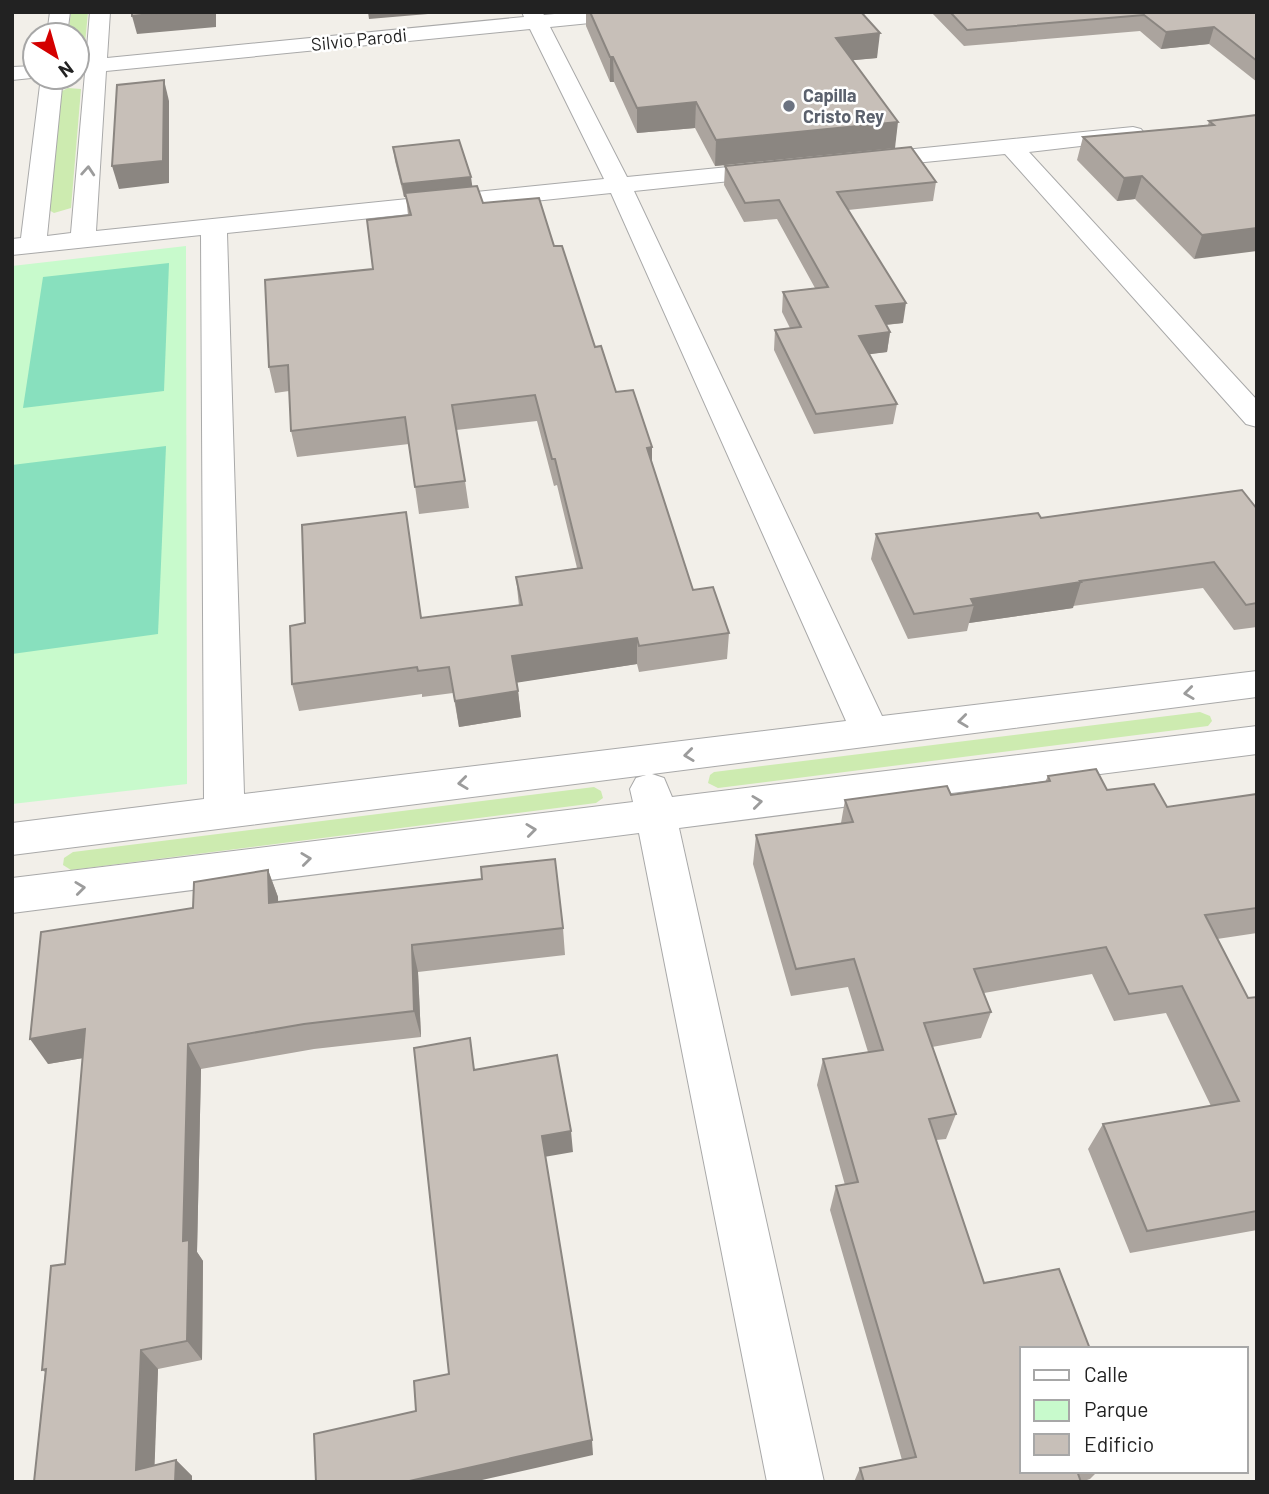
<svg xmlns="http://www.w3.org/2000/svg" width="1269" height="1494" font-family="Barlow,sans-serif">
  <rect width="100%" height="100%" fill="#f2efe9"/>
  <g fill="#cdebb0">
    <polygon points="71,12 88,12 84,54 78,57 77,35 68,35"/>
    <polygon points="68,88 81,89 71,208 54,213 49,210 62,91"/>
    <polygon points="1200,712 1210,716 1212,721 1208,726 718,788 708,783 710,775 714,772"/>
    <polygon points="594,787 601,791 603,798 596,803 71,870 63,865 64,858 73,852"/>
  </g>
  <polygon fill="#c8facc" points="186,246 187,784 12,804 12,266"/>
  <g fill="#88e0be">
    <polygon points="169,263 164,391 23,408 43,277"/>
    <polygon points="166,446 158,634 12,654 12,465"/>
  </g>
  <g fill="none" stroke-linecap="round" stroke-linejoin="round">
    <g stroke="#a9a9a9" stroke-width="2">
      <g id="minor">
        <polygon points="50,12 70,12 67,35 47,35"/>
        <path d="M90 12H110L107 58 524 17 522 12H542L544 15 575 12H650L640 18 550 27 627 177 778 162 786 164 790 169 786 174 778 176 634 191 882 716 1257 671V697L652 774 664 778 672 797 1257 726V754L679 828 824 1482H767L639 833 12 913V878L633 802 630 789 636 778 646 775 12 855V823L204 799 201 235 12 255V239L21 238 41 77H63L47 236 71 233 85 73H77V61L86 60ZM530 29 604 179 96 231 106 71ZM611 193 846 721 244 794 227 233Z"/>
        <polygon points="35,66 35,77 41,77 12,80 12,67"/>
        <polygon points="1133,127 1141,129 1145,134 1141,139 1029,152 1257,400 1257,427 1246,424 1005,154 865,168 857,166 853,161 857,156 865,154"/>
      </g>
    </g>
    <use href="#minor" fill="#fff" fill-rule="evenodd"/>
  </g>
  <g fill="#aba49e">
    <polygon points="586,12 861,12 877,58 853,60 895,148 715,166 695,128 637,133 614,82 610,82 586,26"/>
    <polygon points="931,12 1257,12 1257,82 1209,44 1161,49 1140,31 964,46"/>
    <polygon points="1257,115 1194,259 1135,199 1117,201 1077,160 1083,137 1208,125 1209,121"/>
    <polygon points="393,147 472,186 483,203 554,246 595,347 616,392 652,463 693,590 729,633 727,659 639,672 637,664 517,682 521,717 459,727 453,693 422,697 422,694 299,711 292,684 305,623 410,539 421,618 519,606 516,577 577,568 557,485 554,486 537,421 456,430 465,481 469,508 419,514 409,444 297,457 291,431 289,391 275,393 269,367 373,269 408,215 406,197 404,197 395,161"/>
    <polygon points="725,166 936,182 933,201 848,210 903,323 886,325 890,332 887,352 869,354 897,404 893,424 814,434 774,350 775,330 790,328 782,312 783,292 815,288 777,219 744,222 724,185"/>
    <polygon points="1257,509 1257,627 1234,630 1203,588 1073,606 1073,608 969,623 967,631 908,639 871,559 876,534 1041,518"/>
    <polygon points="1048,776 1107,790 1167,807 1257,794 1257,933 1217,939 1248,998 1257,997 1257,1230 1130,1253 1088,1149 1103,1124 1211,1106 1166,1013 1114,1021 1092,974 984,993 991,1012 981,1038 932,1047 956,1114 946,1139 936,1140 1022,1471 1098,1471 1090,1479 1081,1482 854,1482 860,1468 902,1460 830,1210 836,1186 845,1185 817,1085 823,1059 868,1052 848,987 791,996 753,864 756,835 841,823 845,800 951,795 1045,782"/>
    <polygon points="268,870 278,897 278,902 563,928 565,955 418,972 421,1037 314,1049 201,1069 197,1252 203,1261 202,1360 158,1369 154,1465 176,1460 192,1476 34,1482 45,1372 42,1370 65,1264 83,1058 48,1064 193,908"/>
  </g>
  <g fill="#8b8681">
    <polygon points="170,12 216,12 216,27 137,34 132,16"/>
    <polygon points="368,12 428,12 428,14 369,19"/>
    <polygon points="1214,27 1209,44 1161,49 1166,32"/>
    <polygon points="880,33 877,58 834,62 836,38"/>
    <polygon points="610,57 613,57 614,82 610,82"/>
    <polygon points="164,80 169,101 169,183 119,189 112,166"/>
    <polygon points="696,102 695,128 637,133 637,108"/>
    <polygon points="898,122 895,148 715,166 716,140"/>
    <polygon points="1142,176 1135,199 1117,201 1124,178"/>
    <polygon points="471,177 473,191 404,197 402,184"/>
    <polygon points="1257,228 1257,251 1194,259 1202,235"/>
    <polygon points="906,303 903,323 873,326 876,306"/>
    <polygon points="890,332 887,352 856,356 859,336"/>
    <polygon points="652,447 652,473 647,448"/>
    <polygon points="1081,582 1073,608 969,623 974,605 971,599"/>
    <polygon points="637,638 637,664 515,683 512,656"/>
    <polygon points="518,691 521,717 459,727 455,701"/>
    <polygon points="268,870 278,897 279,930 269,903"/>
    <polygon points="412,945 418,972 421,1037 414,1011"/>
    <polygon points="85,1029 101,1055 48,1064 30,1039"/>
    <polygon points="188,1044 201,1069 197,1252 203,1261 202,1360 187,1341 183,1241"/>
    <polygon points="571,1131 573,1152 544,1157 542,1136"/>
    <polygon points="141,1350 158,1369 154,1482 136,1470"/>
    <polygon points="592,1440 593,1455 473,1482 405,1482"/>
    <polygon points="176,1460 192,1476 192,1482 175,1482"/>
  </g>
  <g fill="#c7bfb8" stroke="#8b8681" stroke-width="2">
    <polygon points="132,12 170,12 132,16"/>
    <polygon points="590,12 861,12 880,33 836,38 898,122 716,140 696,102 637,108 613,57 610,57"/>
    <polygon points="950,12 1257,12 1257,61 1214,27 1166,32 1144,15 967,30"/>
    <polygon points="164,80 163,161 112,166 117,85"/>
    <polygon points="1257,115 1257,228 1202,235 1142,176 1124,178 1083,137 1214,125 1209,121"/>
    <polygon points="459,140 471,177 402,184 393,147"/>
    <polygon points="911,147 936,182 837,192 906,303 876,306 890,332 859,336 897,404 816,414 775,330 801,327 783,292 828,287 779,200 745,203 725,166"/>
    <polygon points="477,186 483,203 539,198 554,246 562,246 595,347 601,346 616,392 633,390 652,447 647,448 693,590 713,587 729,633 639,646 637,638 512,656 518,691 455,701 449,667 418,671 417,667 292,684 290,626 305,623 302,525 406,512 421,618 522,605 516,577 582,568 555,459 552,459 535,395 452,405 465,481 415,487 405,417 291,431 288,365 269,367 265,280 373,269 367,220 411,215 405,193"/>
    <polygon points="1242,490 1257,509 1257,603 1246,605 1214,562 1080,581 1081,582 971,599 974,605 914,614 876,534 1038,513 1041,518"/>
    <polygon points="1096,769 1107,790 1154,784 1167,807 1257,794 1257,908 1205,915 1248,998 1257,997 1257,1211 1147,1231 1103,1124 1239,1101 1182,986 1129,994 1106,947 974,969 991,1012 924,1023 956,1114 929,1119 984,1283 1059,1269 1090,1349 1022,1349 1022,1471 1077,1471 1081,1482 864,1482 860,1468 916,1457 836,1186 858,1182 823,1059 883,1050 854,959 796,969 756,835 853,822 845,800 947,786 951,795 1050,781 1048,776"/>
    <polygon points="555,859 563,928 412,945 414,1011 304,1024 188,1044 183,1241 189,1240 187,1341 141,1350 136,1470 176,1460 175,1482 34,1482 46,1369 42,1370 51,1266 65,1264 85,1029 30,1039 41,932 193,908 194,882 268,870 269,903 482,879 481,867"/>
    <polygon points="470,1038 474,1070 557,1055 571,1131 542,1136 592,1440 405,1482 316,1482 314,1434 416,1411 414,1381 449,1374 414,1048"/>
  </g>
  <defs><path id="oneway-chevron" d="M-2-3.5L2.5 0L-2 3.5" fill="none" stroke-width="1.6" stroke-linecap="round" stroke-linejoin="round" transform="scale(1.75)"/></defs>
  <g stroke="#9c9c9c">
    <use href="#oneway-chevron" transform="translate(88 171) rotate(-86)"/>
    <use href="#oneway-chevron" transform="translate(1189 693) rotate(173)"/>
    <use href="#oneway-chevron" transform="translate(963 721) rotate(173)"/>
    <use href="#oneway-chevron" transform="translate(689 755) rotate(173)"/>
    <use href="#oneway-chevron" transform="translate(463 783) rotate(173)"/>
    <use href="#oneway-chevron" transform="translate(757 802) rotate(-7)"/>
    <use href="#oneway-chevron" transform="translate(531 830) rotate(-7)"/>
    <use href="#oneway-chevron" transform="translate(306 859) rotate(-7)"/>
    <use href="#oneway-chevron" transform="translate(80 888) rotate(-7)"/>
  </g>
  <circle fill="#6b7280" stroke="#fff" stroke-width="2.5" cx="789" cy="106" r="7"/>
  <g text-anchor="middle" stroke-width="5" stroke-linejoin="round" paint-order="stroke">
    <g font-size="18" fill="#222" stroke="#fff">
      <text transform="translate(359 40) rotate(-6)" y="6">Silvio Parodi</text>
    </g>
    <g font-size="18" font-weight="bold" fill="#5b616d" stroke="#fff" text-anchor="start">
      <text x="803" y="102">Capilla<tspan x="803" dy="21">Cristo Rey</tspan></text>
    </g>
  </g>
  <rect width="1269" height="1494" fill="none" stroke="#222222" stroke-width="28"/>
  <rect x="1020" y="1347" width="228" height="126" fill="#ffffff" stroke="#a7a7a7" stroke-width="2"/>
  <rect x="1034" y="1370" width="35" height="10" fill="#ffffff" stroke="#a7a7a7" stroke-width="2"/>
  <text x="1084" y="1382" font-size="21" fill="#222222">Calle</text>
  <rect x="1034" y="1400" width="35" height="21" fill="#c8facc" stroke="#a7a7a7" stroke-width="2"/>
  <text x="1084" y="1417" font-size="21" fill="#222222">Parque</text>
  <rect x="1034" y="1434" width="35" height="21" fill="#c7bfb8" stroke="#a7a7a7" stroke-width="2"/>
  <text x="1084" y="1452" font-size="21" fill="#222222">Edificio</text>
  <g transform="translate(56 56) rotate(143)"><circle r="33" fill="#ffffff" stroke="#a7a7a7" stroke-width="2"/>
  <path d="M0-5L12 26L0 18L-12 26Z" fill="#d40000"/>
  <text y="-10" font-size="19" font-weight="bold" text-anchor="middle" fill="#222222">N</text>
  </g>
</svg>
